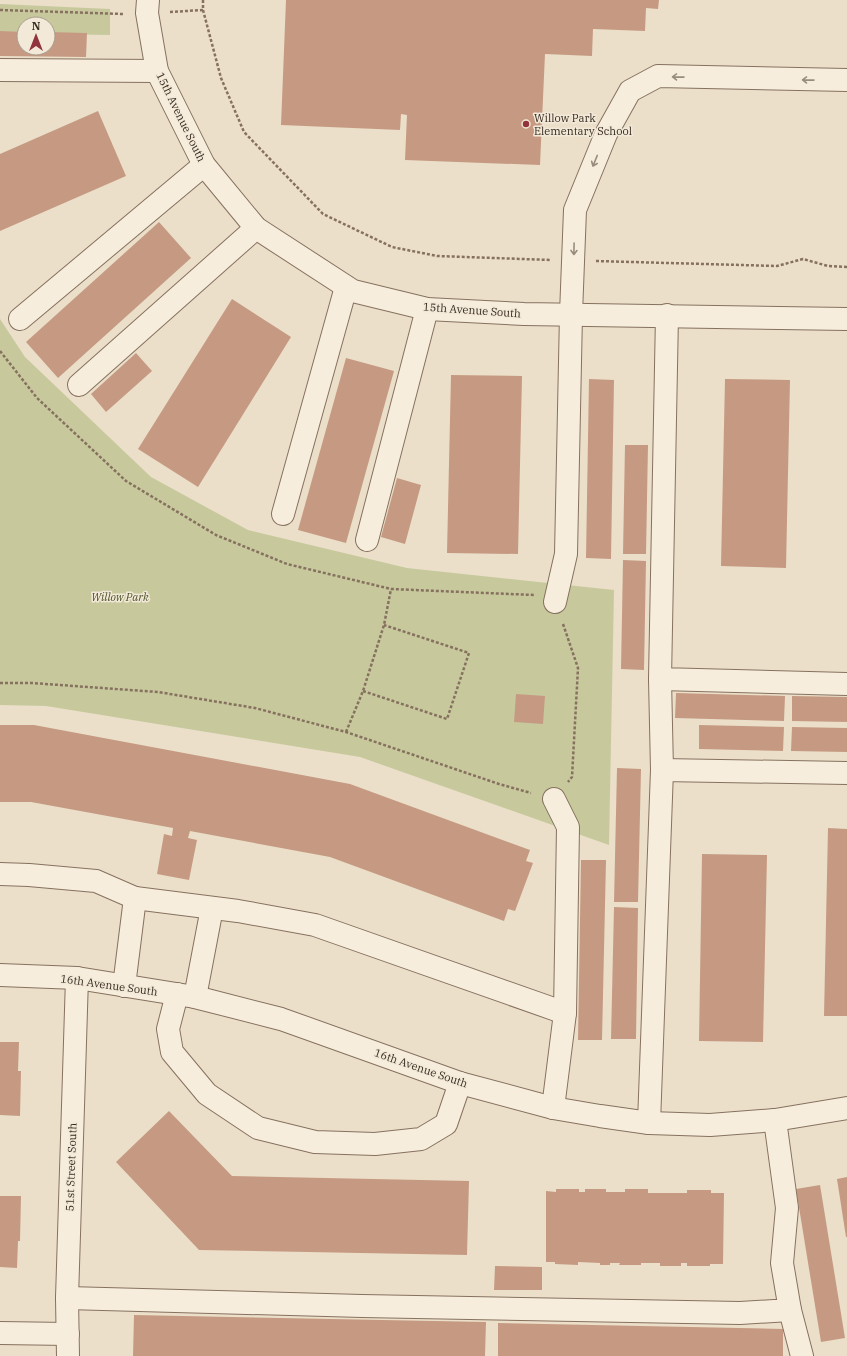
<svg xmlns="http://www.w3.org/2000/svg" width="847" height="1356" font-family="'IBM Plex Serif',serif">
  <rect width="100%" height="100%" fill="#ebdfc9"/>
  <g fill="#c7c99d">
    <polygon points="0,4 110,9 110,35 48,34 48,24 24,24 24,34 0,34"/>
    <polygon points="0,319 25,357 151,477 248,530 407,568 614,590 609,845 360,757 46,706 0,705"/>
  </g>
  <g fill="#c69a82">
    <polygon points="286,0 659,0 658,9 646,8 645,31 593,29 592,56 545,54 540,165 405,160 407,115 401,114 400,130 281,125"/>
    <polygon points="0,31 24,32 24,48 48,48 48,32 87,33 86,57 0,56"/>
    <polygon points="98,111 126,176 0,231 0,154"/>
    <polygon points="159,222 191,258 58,378 26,342"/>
    <polygon points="232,299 291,337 198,487 138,449"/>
    <polygon points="136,353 152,371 106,412 91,394"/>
    <polygon points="346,358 394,371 346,543 298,530"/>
    <polygon points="451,375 522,376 518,554 447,553"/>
    <polygon points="589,379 614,380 611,559 586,558"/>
    <polygon points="725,379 790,380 786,568 721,566"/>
    <polygon points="625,445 648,445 646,554 623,554"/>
    <polygon points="397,478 421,485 405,544 381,537"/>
    <polygon points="623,560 646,561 644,670 621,669"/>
    <polygon points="676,693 785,696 784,721 675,718"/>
    <polygon points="516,694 545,696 543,724 514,722"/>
    <polygon points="792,696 847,697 847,722 792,721"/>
    <polygon points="0,725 34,725 350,784 530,850 526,861 533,863 515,911 508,909 504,921 330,857 190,831 188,838 197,840 189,880 157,874 164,834 172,836 173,828 31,802 0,802"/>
    <polygon points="699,725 784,727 783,751 699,749"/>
    <polygon points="792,727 847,728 847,752 791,751"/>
    <polygon points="617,768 641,769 638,902 614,902"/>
    <polygon points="828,828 847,829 847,1016 824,1016"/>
    <polygon points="702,854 767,855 763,1042 699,1041"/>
    <polygon points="581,860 606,860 602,1040 578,1040"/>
    <polygon points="614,907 638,908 636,1039 611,1039"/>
    <polygon points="0,1042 19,1042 18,1071 21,1071 20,1116 0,1115"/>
    <polygon points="169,1111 232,1176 469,1181 467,1255 199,1250 116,1162"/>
    <polygon points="847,1177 847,1237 846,1237 837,1179"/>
    <polygon points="820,1185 845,1338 821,1342 796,1189"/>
    <polygon points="556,1189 579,1189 579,1192 585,1192 585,1189 606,1189 606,1192 625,1192 625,1189 648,1189 648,1193 687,1193 687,1190 711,1190 711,1193 724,1193 723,1264 710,1264 710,1266 687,1266 687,1263 681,1263 681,1266 660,1266 660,1263 641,1263 641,1265 619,1265 620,1263 610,1263 610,1265 600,1265 600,1263 578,1262 578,1265 555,1264 555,1262 546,1262 546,1191 556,1192"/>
    <polygon points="0,1196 21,1196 20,1241 18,1241 17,1268 0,1267"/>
    <polygon points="495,1266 542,1267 542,1290 494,1290"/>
    <polygon points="134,1315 486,1322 485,1356 133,1356"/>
    <polygon points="498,1323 783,1329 783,1356 498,1356"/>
  </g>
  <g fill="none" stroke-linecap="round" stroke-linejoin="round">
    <g stroke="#86715f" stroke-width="24">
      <g id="minor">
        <polyline points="148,0 147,13 157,71 204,165 256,228 353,291 427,309 524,314 847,319"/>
        <polyline points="0,70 157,71"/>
        <polyline points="667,315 660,679 847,684"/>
        <polyline points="20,319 204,165"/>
        <polyline points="79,385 256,228"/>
        <polyline points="283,514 346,287"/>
        <polyline points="367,540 427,309"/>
        <polyline points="555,602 566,554 571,314 575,210 606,134 630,91 658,76 847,80"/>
        <polyline points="660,679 662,770"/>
        <polyline points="0,874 29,875 96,881 135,898 124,986"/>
        <polyline points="135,898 238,911 315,925 565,1013"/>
        <polyline points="0,975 77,978 195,997 281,1019 460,1083 553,1108 600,1116 649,1123 710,1125 775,1120 847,1108"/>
        <polyline points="177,994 168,1029 172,1052 207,1094 258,1128 315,1142 375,1144 421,1139 446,1124 460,1083"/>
        <polyline points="195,997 212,908"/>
        <polyline points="553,1108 565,1013 568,827 554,799"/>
        <polyline points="649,1123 662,770 847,773"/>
        <polyline points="67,1298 362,1306 740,1313 790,1310 782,1263 787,1208 775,1120"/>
        <polyline points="790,1310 802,1356"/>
        <polyline points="0,1333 68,1334"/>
        <polyline points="68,1356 67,1298 77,978"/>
      </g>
    </g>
    <g stroke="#86715f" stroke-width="2.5" stroke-dasharray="3 2" stroke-linecap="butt">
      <polyline points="203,0 203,10 221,78 244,132 323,214 392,247 437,256 551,260"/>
      <polyline points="0,10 123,14"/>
      <polyline points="170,12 203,10"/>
      <polyline points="596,261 777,266 803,259 828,266 847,267"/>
      <polyline points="0,351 37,398 126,481 216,535 287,564 391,589 534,595"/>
      <polyline points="563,624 578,668 572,777 568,782"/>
      <polyline points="0,683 32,683 158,692 255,708 346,732 499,784 531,793"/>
      <polyline points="363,691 447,719 469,653 384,625"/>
      <polyline points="346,732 363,691 384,625 391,589"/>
    </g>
    <use href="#minor" stroke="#f7eddc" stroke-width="22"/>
  </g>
  <defs><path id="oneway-shaft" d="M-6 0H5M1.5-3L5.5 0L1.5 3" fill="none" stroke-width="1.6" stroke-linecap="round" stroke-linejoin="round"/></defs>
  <g stroke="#988c7e">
    <use href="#oneway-shaft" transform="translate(678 77) rotate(-179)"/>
    <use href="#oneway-shaft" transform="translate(808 80) rotate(-179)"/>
    <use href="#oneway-shaft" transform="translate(595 161) rotate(112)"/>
    <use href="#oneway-shaft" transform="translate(574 249) rotate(91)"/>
  </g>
  <circle fill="#91343b" stroke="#f3e9d8" stroke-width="1.5" cx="526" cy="124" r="4"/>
  <g text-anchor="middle" stroke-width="3" stroke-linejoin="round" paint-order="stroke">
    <g font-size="11" fill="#382b21" stroke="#f3e9d8">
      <text transform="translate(181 117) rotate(64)" y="4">15th Avenue South</text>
      <text transform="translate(472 310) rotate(4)" y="4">15th Avenue South</text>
      <text transform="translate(109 985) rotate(8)" y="4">16th Avenue South</text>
      <text transform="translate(421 1068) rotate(19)" y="4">16th Avenue South</text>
      <text transform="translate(71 1167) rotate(-88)" y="4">51st Street South</text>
    </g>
    <g font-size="11" fill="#382b21" stroke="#f3e9d8" text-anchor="start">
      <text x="534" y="122">Willow Park<tspan x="534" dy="13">Elementary School</tspan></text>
    </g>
    <g font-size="11" font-style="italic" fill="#4b5329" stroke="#f3e9d8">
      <text x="120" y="601">Willow Park</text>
    </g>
  </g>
  <g transform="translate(36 36)"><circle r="19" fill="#f3e9d8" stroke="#a89d8f"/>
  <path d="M0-3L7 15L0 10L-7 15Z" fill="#91343b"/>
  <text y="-6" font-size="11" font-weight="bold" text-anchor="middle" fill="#382b21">N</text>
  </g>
</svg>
